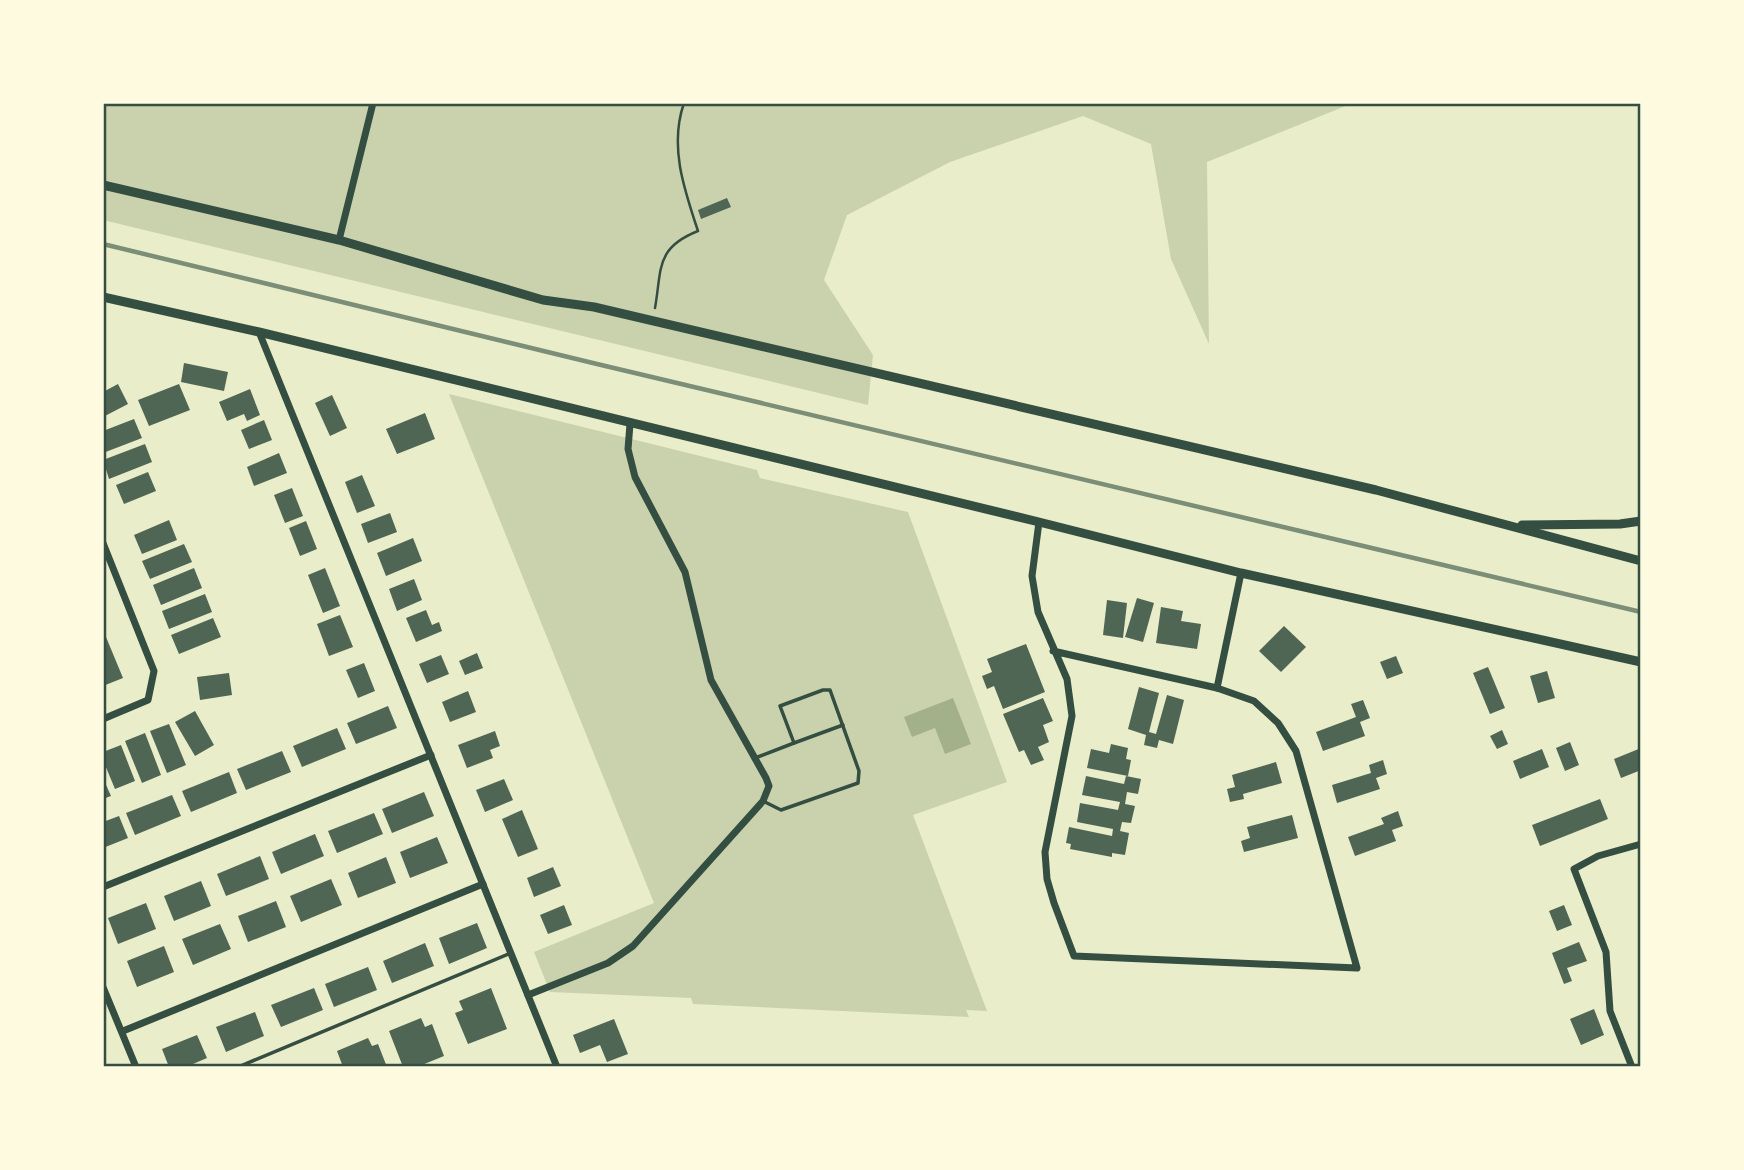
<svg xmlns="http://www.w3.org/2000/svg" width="1744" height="1170" font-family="'Fira Sans',sans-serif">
  <rect width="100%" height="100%" fill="#e9edc9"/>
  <g fill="#cad2ad">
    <polygon points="103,103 1353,103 1207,162 1209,344 1171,259 1151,144 1083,116 950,162 847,215 824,280 873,355 868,405 103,220"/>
    <polygon points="449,394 757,470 760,478 908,512 1007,782 913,815 987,1011 966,1010 969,1017 693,1004 691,998 550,992 534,952 654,903"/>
  </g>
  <polygon fill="#a3b18a" points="953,698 971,744 945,754 935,728 912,737 904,717"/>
  <g fill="#4f6655">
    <polygon points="727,198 731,207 701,219 698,210"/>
    <polygon points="184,363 228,372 224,391 181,382"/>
    <polygon points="118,384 128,404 103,417 103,392"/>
    <polygon points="179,384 190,410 149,426 138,400"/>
    <polygon points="250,389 260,415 247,421 244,414 227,421 219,402"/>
    <polygon points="332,395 347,428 330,436 315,403"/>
    <polygon points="425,413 435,439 397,454 386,429"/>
    <polygon points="134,419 142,438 103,453 103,431"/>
    <polygon points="264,420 272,440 249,449 241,430"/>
    <polygon points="145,444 152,462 109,479 103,460"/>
    <polygon points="279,453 287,473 254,486 247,467"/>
    <polygon points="148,472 156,491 124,504 116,485"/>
    <polygon points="362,475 375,506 357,513 345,482"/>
    <polygon points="292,488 303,516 285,523 274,495"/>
    <polygon points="390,513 397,532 368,543 361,524"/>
    <polygon points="169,520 177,540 142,554 134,535"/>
    <polygon points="306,521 317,549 300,556 289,528"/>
    <polygon points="413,538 422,561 386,576 377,553"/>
    <polygon points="184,544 192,562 150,579 142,561"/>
    <polygon points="194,568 202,588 161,605 153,585"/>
    <polygon points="325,568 340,606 323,613 308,575"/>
    <polygon points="414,579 422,600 397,611 389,589"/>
    <polygon points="205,594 212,612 169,629 162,611"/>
    <polygon points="1137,598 1154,603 1143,642 1125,637"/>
    <polygon points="1107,600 1127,603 1123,638 1103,635"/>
    <polygon points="1161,607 1183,611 1181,621 1201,624 1197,649 1156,643"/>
    <polygon points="426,610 432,625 439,622 442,631 416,642 406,618"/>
    <polygon points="340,615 353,647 329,656 317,624"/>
    <polygon points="213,618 221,637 179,654 171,635"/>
    <polygon points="1284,626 1306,647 1281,672 1259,651"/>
    <polygon points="106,637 123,678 103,686 103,638"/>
    <polygon points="1026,644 1045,692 1003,709 994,686 987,689 982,676 992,672 987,659"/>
    <polygon points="477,653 483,668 465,675 459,661"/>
    <polygon points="441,655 449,674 427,683 419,664"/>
    <polygon points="1396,656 1403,673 1387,679 1380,662"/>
    <polygon points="364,663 375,691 358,698 346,670"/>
    <polygon points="1488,667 1505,708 1490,714 1473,673"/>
    <polygon points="1547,671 1555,698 1538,703 1530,676"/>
    <polygon points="229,673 232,695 200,700 197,677"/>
    <polygon points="1139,687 1159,693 1149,732 1156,734 1167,695 1184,700 1173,744 1159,740 1157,748 1144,745 1146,735 1128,729"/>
    <polygon points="468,691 476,712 450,722 442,702"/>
    <polygon points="1043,698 1053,721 1043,725 1049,742 1038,747 1044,760 1031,765 1024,750 1019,752 1003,714"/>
    <polygon points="1363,700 1370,718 1360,722 1365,736 1323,751 1316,732 1356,717 1351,704"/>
    <polygon points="388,706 397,728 356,744 347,723"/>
    <polygon points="195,711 214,745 195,756 175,722"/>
    <polygon points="169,724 186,765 167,773 150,731"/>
    <polygon points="337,728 346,749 302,767 293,746"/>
    <polygon points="1502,730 1508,744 1497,749 1490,736"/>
    <polygon points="495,731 500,746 490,750 493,758 467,768 458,745"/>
    <polygon points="145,733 161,775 142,783 125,741"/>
    <polygon points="1570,742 1579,765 1565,771 1556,748"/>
    <polygon points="1111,744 1128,748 1126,759 1131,760 1128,776 1087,768 1091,749 1109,753"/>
    <polygon points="121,745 135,781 115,789 103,760 103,752"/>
    <polygon points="1641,748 1641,770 1621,778 1614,759"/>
    <polygon points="1542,749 1549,767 1520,779 1513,761"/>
    <polygon points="282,751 291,772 246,790 237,769"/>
    <polygon points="1383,760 1387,774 1376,778 1380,789 1337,803 1332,785 1371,773 1369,765"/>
    <polygon points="1276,762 1282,783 1243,794 1244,799 1230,802 1227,789 1235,787 1232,775"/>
    <polygon points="229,772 237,793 191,812 182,791"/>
    <polygon points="1086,776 1124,784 1126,776 1141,779 1138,794 1127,792 1125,804 1135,806 1131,823 1122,822 1120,831 1129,833 1125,855 1112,853 1112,857 1070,849 1071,844 1066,843 1069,827 1112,836 1113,829 1077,822 1080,803 1118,810 1120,802 1082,795"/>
    <polygon points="103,778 111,796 103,799"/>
    <polygon points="504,779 513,800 485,812 476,790"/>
    <polygon points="424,792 434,816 392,833 382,809"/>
    <polygon points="172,795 181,816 135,835 126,813"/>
    <polygon points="1600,799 1608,819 1540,846 1532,825"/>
    <polygon points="522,810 538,849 518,857 502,819"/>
    <polygon points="1398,811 1403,826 1392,830 1396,841 1355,856 1348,837 1384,824 1381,818"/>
    <polygon points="374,813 383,834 337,853 328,831"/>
    <polygon points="1292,815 1298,838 1244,852 1241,841 1250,838 1247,827"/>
    <polygon points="119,816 128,838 103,848 103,822"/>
    <polygon points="315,834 324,856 281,874 272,852"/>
    <polygon points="437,837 448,863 410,878 400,852"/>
    <polygon points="260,856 269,879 226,896 217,874"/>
    <polygon points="386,857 396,883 358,898 348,873"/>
    <polygon points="553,867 561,886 534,897 527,878"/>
    <polygon points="331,879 342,905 301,922 290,896"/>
    <polygon points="201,881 211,906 174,921 164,896"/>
    <polygon points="276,901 286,927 248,942 238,916"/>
    <polygon points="146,903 156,929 118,944 108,918"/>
    <polygon points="564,905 572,925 548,934 540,915"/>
    <polygon points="1564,905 1572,925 1557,931 1549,911"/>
    <polygon points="477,923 487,948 449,964 439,938"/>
    <polygon points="220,924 231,949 193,965 182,939"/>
    <polygon points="1579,942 1587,961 1567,968 1572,981 1564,984 1552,953"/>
    <polygon points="425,943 434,966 392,983 383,961"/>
    <polygon points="164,946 174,972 137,987 127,961"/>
    <polygon points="368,967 377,990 334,1007 325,984"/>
    <polygon points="314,988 323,1010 281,1027 271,1005"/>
    <polygon points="491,988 507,1029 468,1044 455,1013 463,1010 459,1001"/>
    <polygon points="1594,1009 1604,1035 1581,1045 1570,1019"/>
    <polygon points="255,1012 264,1036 226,1052 216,1027"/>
    <polygon points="421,1018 425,1027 432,1024 444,1056 417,1067 403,1067 389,1031"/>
    <polygon points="614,1019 628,1054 607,1062 600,1045 580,1053 573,1035"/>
    <polygon points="197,1035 207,1058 186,1067 169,1067 162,1049"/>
    <polygon points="368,1038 372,1046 378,1044 387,1067 343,1067 337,1051"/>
  </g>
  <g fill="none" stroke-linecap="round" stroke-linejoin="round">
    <path stroke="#344e41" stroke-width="2.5" d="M655 308C662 269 655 248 698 231 684 189 669 146 684 103"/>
    <g stroke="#344e41" stroke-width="3.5">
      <polyline points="794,743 843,725"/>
      <polyline points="755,758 794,743 780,706 823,690 830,690 859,771 858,783 781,810 763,801"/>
      <polyline points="238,1067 511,953"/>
    </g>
    <g stroke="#344e41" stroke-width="7">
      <polyline points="339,240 373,103"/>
      <polyline points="259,332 557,1067"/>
      <polyline points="1039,522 1032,576 1038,612 1067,679 1072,716 1045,852 1047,879 1054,903 1074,956 1357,968 1296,751 1278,723 1254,701 1217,688 1053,651"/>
      <polyline points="103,543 154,671 148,700 103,719"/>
      <polyline points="1217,688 1241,573"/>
      <polyline points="103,887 431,755"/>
      <polyline points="103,987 136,1067"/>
      <polyline points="528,995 608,963 633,946 763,801 769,786 766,778 711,680 685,572 635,477 628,449 630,424"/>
      <polyline points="123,1031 483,884"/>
      <polyline points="1632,1067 1610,1011 1606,952 1574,869 1598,856 1641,844"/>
    </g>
    <g stroke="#344e41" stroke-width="9">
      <polyline points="103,185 339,240 543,300 594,307 1376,490 1641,561"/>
      <polyline points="103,297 259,332 1039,522 1241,573 1641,662"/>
      <polyline points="1522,525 1620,524 1641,521"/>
    </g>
    <polyline stroke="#7c8e77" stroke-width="4.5" points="103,244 597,364 1641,612"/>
  </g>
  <rect width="1744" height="1170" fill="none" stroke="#fefae0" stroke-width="210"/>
  <rect x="105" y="105" width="1534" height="960" fill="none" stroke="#344e41" stroke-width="2.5"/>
</svg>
